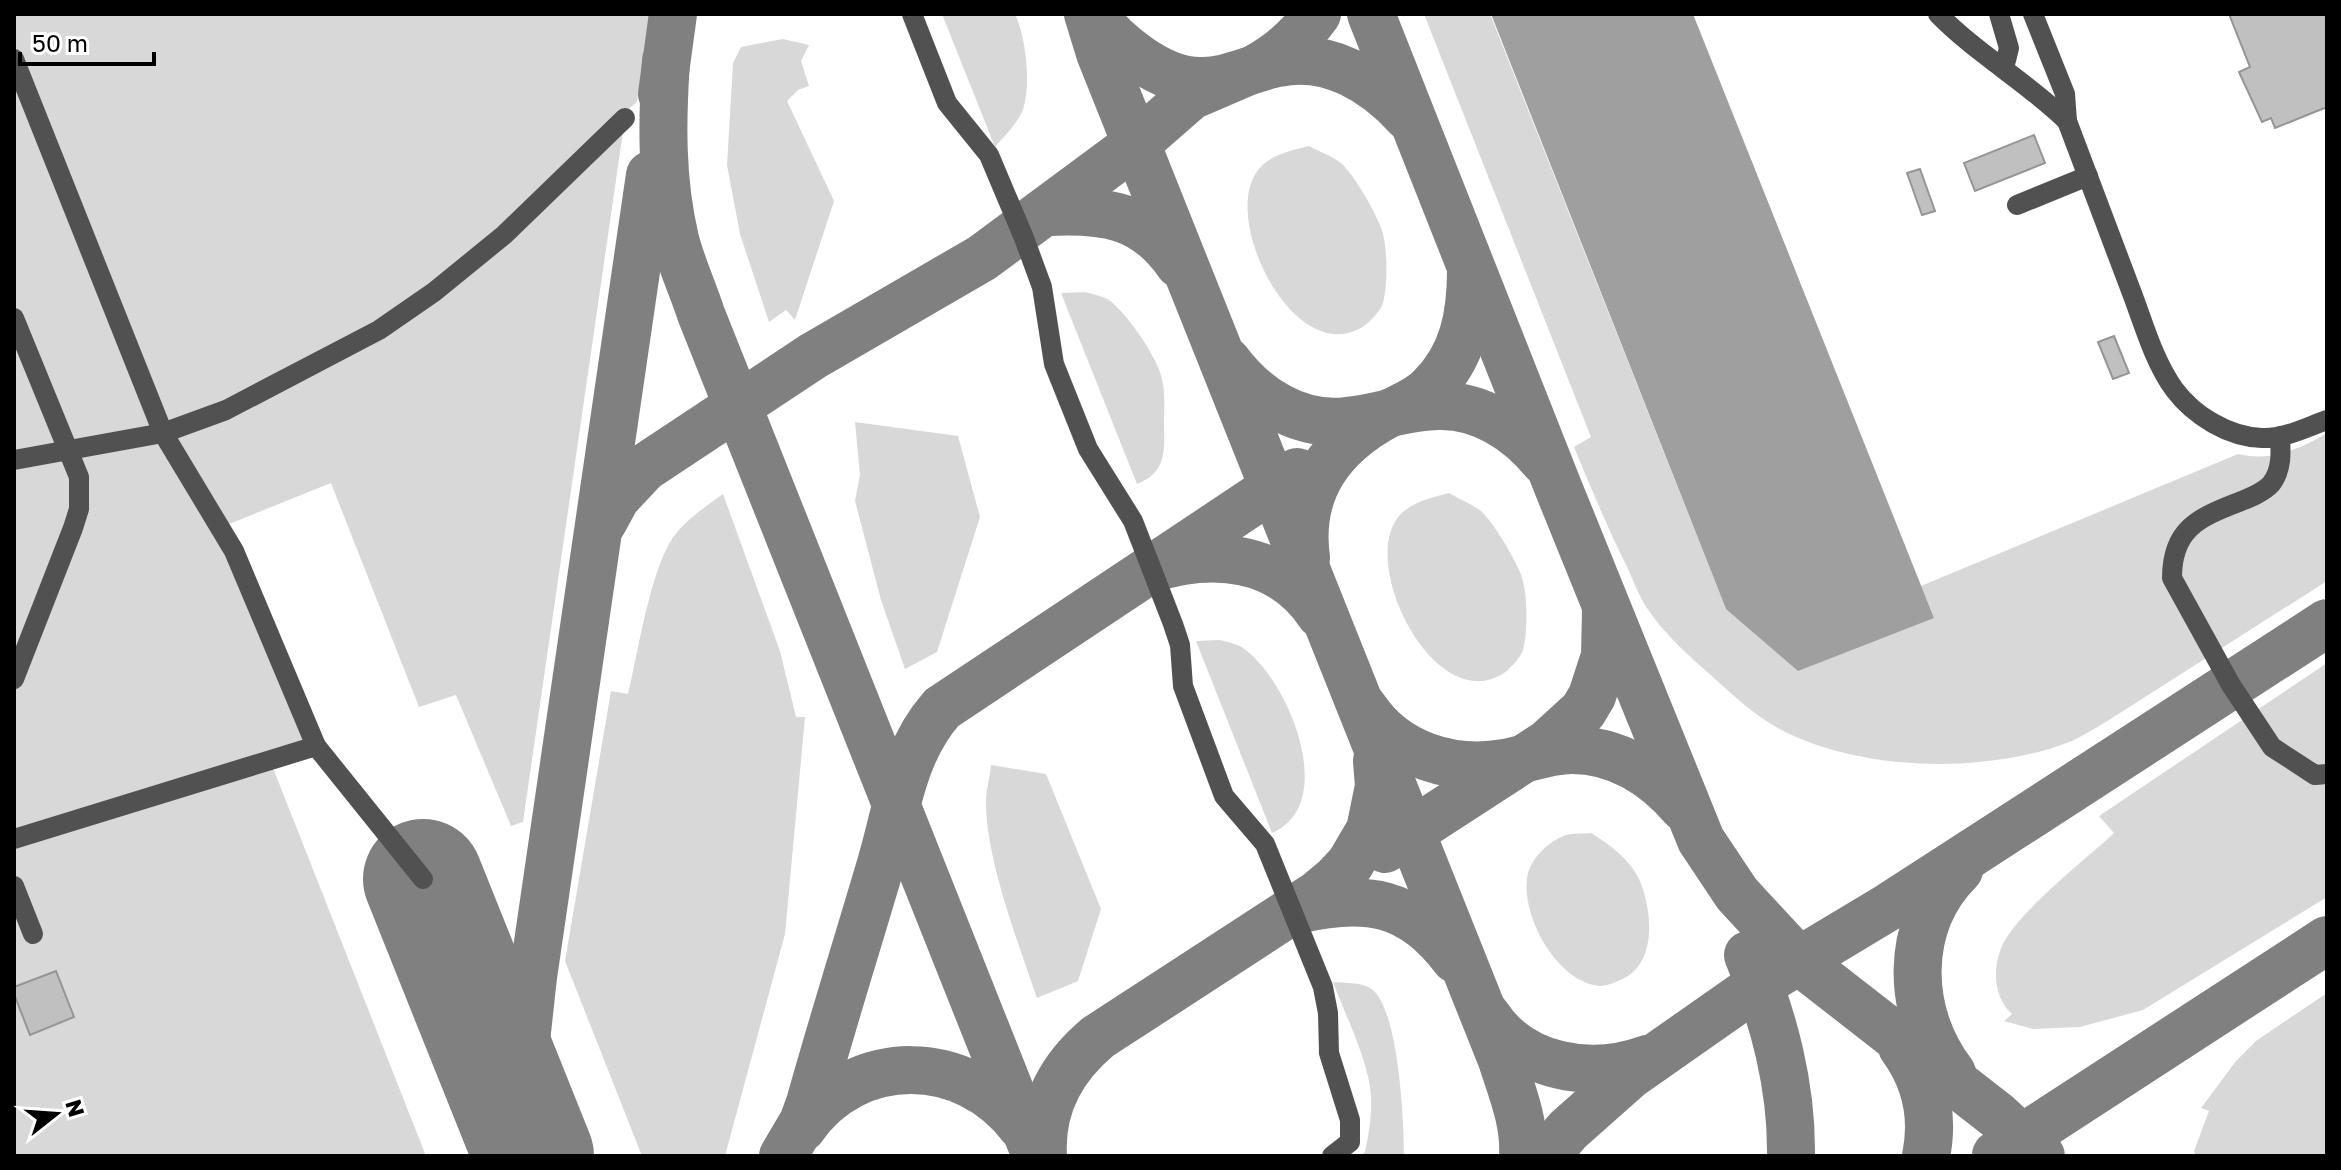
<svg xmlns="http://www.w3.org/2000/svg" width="2341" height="1170" font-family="'Golos Text',sans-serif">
  <rect width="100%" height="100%" fill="#fff"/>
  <g fill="#d8d8d8">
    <polygon points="14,14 650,14 637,102 626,111 523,822 511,826 456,695 419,707 331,483 219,528 308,752 273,768 426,1156 14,1156"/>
    <path d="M942 14H1015C1026 37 1032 88 1022 112 1016 125 1003 137 995 147Z"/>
    <path d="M1424 14H1490L1726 609 1934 618 1921 586 2238 454C2269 462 2301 449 2327 433V581L2109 720C2097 727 2084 735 2072 741 1988 775 1855 772 1776 727 1753 714 1733 695 1714 678 1690 657 1664 634 1647 608 1639 596 1634 582 1628 569 1608 529 1591 488 1574 447L1591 437Z"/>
    <polygon points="783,39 809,45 801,61 809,86 798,90 787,101 834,201 795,320 786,310 769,322 740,234 727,165 733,63 741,47"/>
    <path d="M1309 146C1318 151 1332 156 1341 163 1354 175 1373 208 1380 225 1388 243 1388 284 1383 303 1381 310 1370 322 1364 326 1297 370 1222 225 1256 173 1267 155 1290 151 1309 146Z"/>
    <path d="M1085 292C1092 294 1102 296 1109 300 1127 314 1152 350 1160 372 1166 389 1164 410 1164 428 1165 453 1165 473 1137 484L1061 293Z"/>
    <polygon points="855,422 958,436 980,517 937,652 905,669 881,600 855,501 860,475"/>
    <path d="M1449 493C1459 499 1472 504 1481 511 1494 523 1513 556 1520 572 1528 590 1528 631 1523 650 1521 657 1510 669 1504 673 1437 717 1362 572 1396 520 1407 503 1430 498 1449 493Z"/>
    <path d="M723 494 780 651 796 717H805L785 934 725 1156H642L565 961 611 691 628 694C638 652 650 573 672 539 684 521 705 507 723 494Z"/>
    <path d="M1220 640C1227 642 1237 644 1243 648 1288 679 1340 804 1272 833L1196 641Z"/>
    <path d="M2327 663V897L2143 1010 2080 1027 2033 1029 2004 1021 2012 1014C1993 997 1992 967 2003 944 2020 910 2084 861 2114 833L2099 816Z"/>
    <path d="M991 765 1046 774 1101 909 1078 981 1037 998C1018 942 986 860 986 802 986 790 990 777 991 765Z"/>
    <path d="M1591 833C1610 845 1629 858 1639 879 1653 911 1658 967 1618 981 1613 983 1606 986 1600 986 1558 983 1522 918 1527 879 1529 859 1549 841 1566 835 1574 833 1583 834 1591 833Z"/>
    <path d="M1333 982C1343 983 1361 982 1370 988 1399 1005 1404 1122 1404 1156H1360L1365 1152C1369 1133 1372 1115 1371 1096 1369 1061 1345 1015 1333 982Z"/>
    <polygon points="2327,993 2327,1156 2196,1156 2194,1151 2209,1111 2201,1108 2236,1061 2256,1041"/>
  </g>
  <polygon fill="#9f9f9f" points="1491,14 1693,14 1934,618 1798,671 1726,609"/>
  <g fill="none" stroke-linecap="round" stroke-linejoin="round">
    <g stroke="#808080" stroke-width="48">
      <path d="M1088 14 1100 53 1502 1060C1512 1092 1525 1122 1523 1156"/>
      <path d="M1093 14C1115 44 1160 81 1200 81 1226 82 1252 68 1278 63 1329 52 1375 81 1408 117"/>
      <polyline points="1371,14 1558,487 1701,840 1737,894 1799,961 1998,1116 2041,1156"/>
      <path d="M666 61C662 121 661 180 675 239 681 264 693 289 701 314L1036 1156"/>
      <path d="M1256 68C1281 55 1300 37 1317 14"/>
      <polyline points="662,94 673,14"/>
      <path d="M1047 212C1103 209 1145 214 1179 264"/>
      <path d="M1227 361C1255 399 1299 427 1347 421 1378 418 1408 406 1439 406 1481 405 1519 430 1544 461"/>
      <polyline points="603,522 616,498 644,468 813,356 982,258 1136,144 1191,96 1249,71"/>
      <path d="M1306 558C1297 491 1330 445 1388 414 1403 406 1418 401 1430 389 1464 356 1471 314 1471 270"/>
      <polyline points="1165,560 1297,472"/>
      <path d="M1364 708C1395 755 1452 772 1505 763 1528 759 1549 750 1572 750 1617 750 1655 774 1683 807"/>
      <polyline points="1385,849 1548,743 1583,711 1592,696 1605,656 1606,612"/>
      <path d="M1297 910C1365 894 1411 900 1455 959"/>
      <path d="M1748 955C1774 1020 1792 1086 1791 1156"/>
      <path d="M1487 1016C1522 1069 1592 1079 1647 1059"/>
      <path d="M1902 1047C1926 1080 1934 1117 1926 1156"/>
      <path d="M1952 1073C1906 1013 1904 925 1959 870"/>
      <path d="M802 1128C856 1050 966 1052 1022 1127"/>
      <polyline points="1996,1155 2327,940"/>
      <polyline points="539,1156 527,1081 526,1041 533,977 650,175"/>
      <path d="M783 1156 803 1122 810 1103C832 1024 857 945 880 867 897 811 902 753 942 708L1151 569C1213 549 1281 555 1320 614"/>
      <path d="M1043 1156C1040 1107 1061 1068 1098 1037L1318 894 1336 879 1350 864 1370 830 1379 786 1377 761"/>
      <polyline points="1546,1156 1568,1130 1630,1075 1760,984 1890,906 2327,623"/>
    </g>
    <polyline stroke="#808080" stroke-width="120" points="423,879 534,1156"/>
  </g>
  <g fill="#c0c0c0" stroke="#959595" stroke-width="2">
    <polygon points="2229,14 2327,14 2327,107 2275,128 2271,118 2262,122 2239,72 2250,67"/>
    <polygon points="2034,135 2045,163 1975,191 1964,163"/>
    <polygon points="1920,169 1935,211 1922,215 1907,173"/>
    <polygon points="2114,336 2129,373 2113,379 2098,342"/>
    <polygon points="56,971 74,1017 30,1035 14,994 14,987"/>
  </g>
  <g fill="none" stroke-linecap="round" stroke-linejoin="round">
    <g stroke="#515151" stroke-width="20">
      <polyline points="912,14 947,103 989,155 1024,238 1042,287 1054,364 1088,449 1133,521 1173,624 1180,645 1183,686 1224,796 1265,844 1323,987 1328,1013 1329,1053 1350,1120 1350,1142 1332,1156"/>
      <path d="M1938 14C1977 54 2027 82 2067 121"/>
      <polyline points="1999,14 2009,48 2004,68"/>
      <path d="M2033 14 2065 94 2067 121C2088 177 2109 232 2130 288 2143 321 2153 360 2174 389 2194 416 2229 437 2262 438 2284 439 2307 427 2327 420"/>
      <polyline points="14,59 163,433 234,551 316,746 14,839"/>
      <polyline points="2017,205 2088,176"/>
      <polyline points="14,318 79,477 79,509 73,528 14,679"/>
      <path d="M2280 436C2281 453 2282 470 2271 484 2264 492 2249 498 2239 502 2197 518 2172 530 2172 578L2231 685 2272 747 2315 775 2327 774"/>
      <polyline points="14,460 163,433 226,410 379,330 434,292 504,235 625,118"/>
      <polyline points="316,746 423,879"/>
      <polyline points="14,886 33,934"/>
    </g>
  </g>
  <rect width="2341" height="1170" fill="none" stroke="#000000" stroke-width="32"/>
  <g transform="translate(56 1114) rotate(73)" stroke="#ffffff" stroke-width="6" paint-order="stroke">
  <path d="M0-6L14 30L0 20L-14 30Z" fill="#000000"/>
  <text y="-12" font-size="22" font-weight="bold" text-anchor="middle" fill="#000000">N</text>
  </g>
  <path d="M20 52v12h134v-12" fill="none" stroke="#000000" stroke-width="4"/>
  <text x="32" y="52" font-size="24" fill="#000000" stroke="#ffffff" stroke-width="6" paint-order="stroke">50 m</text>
</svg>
